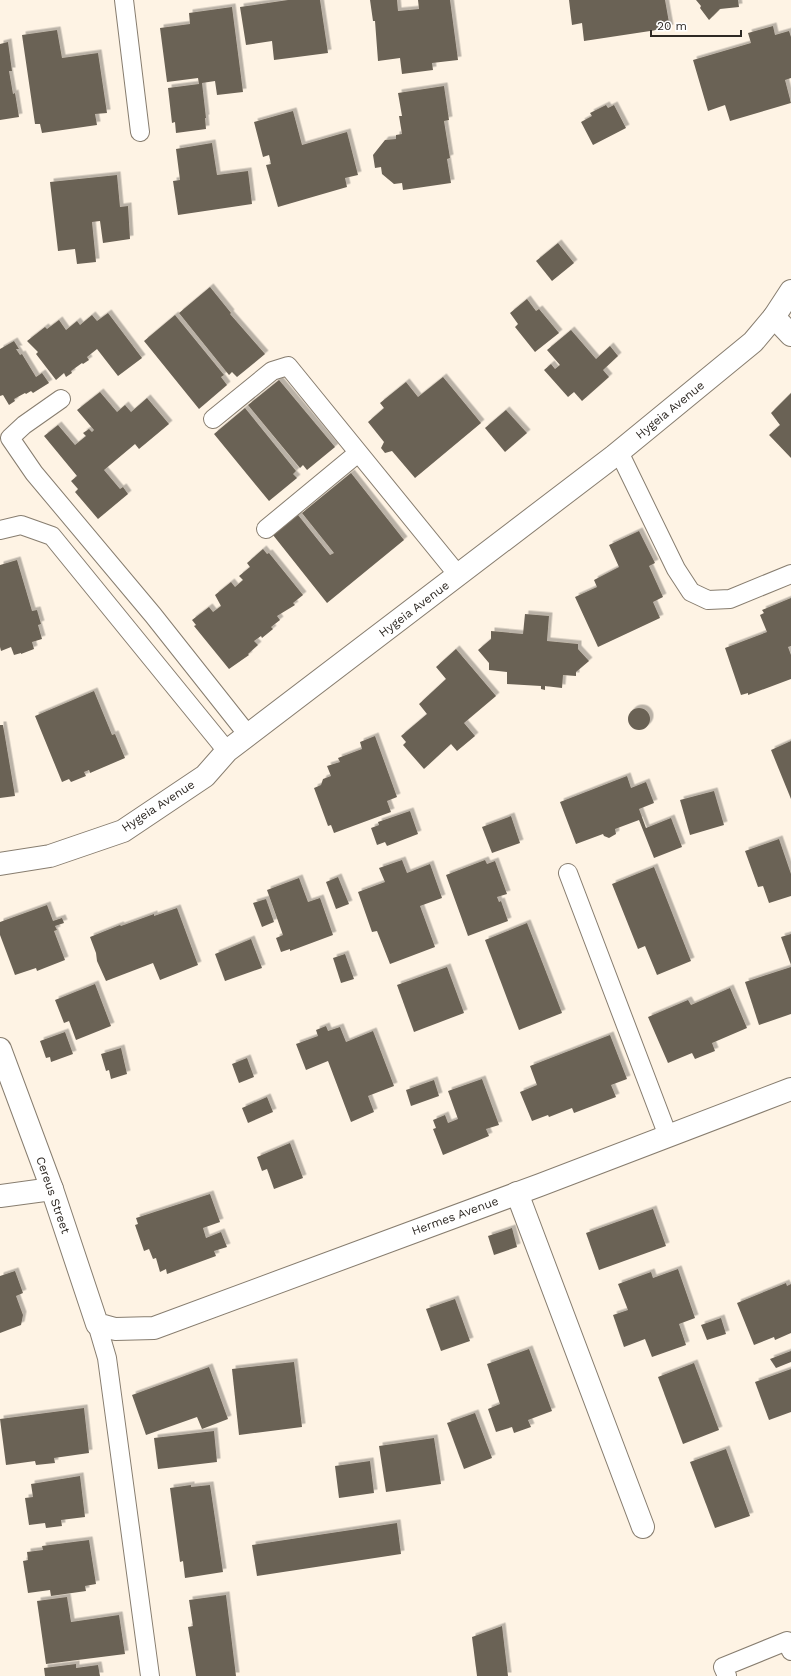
<svg xmlns="http://www.w3.org/2000/svg" width="791" height="1676" font-family="'Work Sans',sans-serif">
  <defs>
    <filter id="shadow"><feDropShadow dx="3.5" dy="-3.5" stdDeviation="0" flood-color="#0004"/></filter>
  </defs>
  <rect width="100%" height="100%" fill="#fef3e4"/>
  <g fill="#6b6255" filter="url(#shadow)">
    <polygon points="288,0 320,0 328,53 274,60 272,41 246,45 240,7"/>
    <polygon points="370,0 397,0 398,11 419,9 418,0 450,0 458,60 432,63 433,70 402,74 400,58 378,61 375,21 373,21"/>
    <polygon points="569,0 665,0 670,28 584,41 582,23 572,25"/>
    <polygon points="696,0 738,0 739,7 720,9 709,20 700,8 701,6"/>
    <polygon points="232,7 243,92 217,95 215,81 202,83 206,118 205,118 206,129 176,133 175,122 172,123 168,88 199,84 198,78 167,82 160,28 190,24 189,13"/>
    <polygon points="773,26 775,35 789,31 791,37 791,78 785,80 791,103 730,121 725,105 708,111 693,60 751,43 748,33"/>
    <polygon points="57,30 62,58 98,53 107,113 95,114 97,125 42,133 40,124 35,124 22,35"/>
    <polygon points="8,42 12,71 9,71 13,94 15,93 19,117 0,120 0,44"/>
    <polygon points="444,86 449,120 444,121 450,158 447,159 451,183 403,190 402,183 394,184 382,174 381,167 375,168 373,155 385,140 396,139 396,135 402,134 399,116 402,116 398,93"/>
    <polygon points="606,105 608,108 614,105 626,128 593,145 581,122 592,116 590,113"/>
    <polygon points="293,111 302,145 347,132 358,175 345,178 347,187 278,207 266,165 271,164 269,155 263,157 254,122"/>
    <polygon points="212,143 217,175 248,171 252,204 178,215 173,181 180,180 176,149"/>
    <polygon points="117,175 120,207 128,206 130,239 103,243 100,221 92,222 96,262 77,264 75,249 58,251 50,182"/>
    <polygon points="558,243 574,263 552,281 536,261"/>
    <polygon points="210,287 231,313 230,314 265,354 237,377 232,372 229,375 179,313"/>
    <polygon points="527,299 536,311 539,309 559,333 535,352 515,327 518,324 510,313"/>
    <polygon points="108,313 142,358 118,376 97,349 87,357 89,360 83,364 82,363 71,371 72,373 66,377 64,373 56,380 36,354 38,352 27,341 45,327 47,329 59,320 66,330 77,321 80,325 92,315 97,321"/>
    <polygon points="175,315 224,375 221,377 227,385 199,409 144,341"/>
    <polygon points="571,330 596,359 610,346 618,356 603,370 609,377 582,401 574,392 568,397 544,370 551,364 555,369 560,365 547,350"/>
    <polygon points="14,341 19,349 16,349 20,355 22,354 36,377 42,373 49,383 33,393 31,391 26,394 25,393 14,399 15,401 9,405 3,395 0,396 0,349"/>
    <polygon points="443,377 481,423 415,478 392,451 385,453 381,448 384,442 368,422 384,408 380,403 406,382 418,397"/>
    <polygon points="279,380 335,447 307,470 303,465 300,468 248,405"/>
    <polygon points="100,392 117,412 125,405 131,412 147,398 169,424 139,449 135,444 104,470 120,489 123,487 128,494 98,519 75,492 78,489 71,481 77,476 44,436 58,425 75,445 86,436 83,433 89,429 92,432 94,430 77,410"/>
    <polygon points="791,393 791,458 769,435 780,425 771,413"/>
    <polygon points="245,408 296,471 293,474 297,478 269,501 214,434"/>
    <polygon points="506,410 527,433 505,452 485,428"/>
    <polygon points="351,473 404,540 327,603 273,535 298,515 330,555 334,553 302,513"/>
    <polygon points="639,531 655,563 649,566 663,597 653,602 660,618 598,647 575,597 597,587 594,580 619,567 609,545"/>
    <polygon points="263,549 267,554 269,553 303,595 293,603 295,605 277,616 280,620 271,627 273,629 262,638 261,636 254,641 258,645 248,654 249,655 229,669 194,626 196,625 192,620 209,607 213,612 221,606 215,595 231,582 235,587 243,580 239,576 250,567 247,563"/>
    <polygon points="17,560 32,611 37,610 41,624 38,625 42,639 32,642 34,649 21,654 21,653 14,655 11,647 1,651 0,647 0,565"/>
    <polygon points="791,598 791,646 788,647 791,655 791,679 748,695 748,693 741,695 725,648 767,632 760,615 764,613 762,610"/>
    <polygon points="525,614 549,616 547,641 578,644 578,649 589,661 576,672 576,676 563,675 562,688 545,686 545,690 541,689 541,686 507,684 507,672 489,670 489,663 478,650 491,639 491,631 523,634"/>
    <polygon points="456,649 496,696 464,723 475,736 457,751 451,744 424,769 403,745 406,742 401,736 427,714 419,704 446,679 436,667"/>
    <polygon points="94,691 112,735 115,734 125,758 90,773 89,770 84,772 86,776 71,782 69,779 62,782 35,716"/>
    <circle cx="639" cy="719" r="11"/>
    <polygon points="0,725 3,725 15,796 0,798"/>
    <polygon points="375,736 397,797 387,801 391,812 334,833 331,825 328,826 314,788 321,785 323,779 331,776 327,766 340,762 338,758 362,749 360,742"/>
    <polygon points="791,741 791,799 771,750"/>
    <polygon points="627,776 631,788 646,782 654,803 639,809 646,828 671,818 682,847 654,858 639,820 615,829 616,834 609,838 604,836 603,834 576,844 560,802"/>
    <polygon points="714,791 724,825 690,835 680,800"/>
    <polygon points="410,811 418,834 387,846 385,842 377,845 371,828 379,825 378,822"/>
    <polygon points="511,816 520,843 492,853 482,827"/>
    <polygon points="779,839 791,874 791,896 769,903 763,886 758,887 745,851"/>
    <polygon points="402,860 407,873 430,864 442,898 420,906 435,947 390,964 377,931 372,932 358,892 385,882 379,868"/>
    <polygon points="485,860 487,864 495,861 507,894 497,897 499,902 501,901 508,921 468,936 446,875"/>
    <polygon points="654,867 691,961 657,975 645,946 638,949 612,884"/>
    <polygon points="338,877 349,904 336,909 326,882"/>
    <polygon points="299,878 308,902 320,898 333,935 290,951 290,949 281,952 276,938 283,935 267,890"/>
    <polygon points="266,899 274,922 262,927 253,903"/>
    <polygon points="47,905 53,921 62,918 64,923 55,926 57,930 54,931 65,960 37,971 36,968 15,975 0,935 0,922"/>
    <polygon points="177,908 198,965 160,980 153,963 106,981 97,961 96,953 90,937 120,925 121,926 154,914 154,916"/>
    <polygon points="527,923 562,1013 519,1030 485,940"/>
    <polygon points="791,934 791,965 781,937"/>
    <polygon points="251,939 262,968 225,981 215,954"/>
    <polygon points="345,954 354,979 341,983 333,958"/>
    <polygon points="447,967 464,1013 414,1032 397,985"/>
    <polygon points="791,967 791,1014 759,1025 745,982"/>
    <polygon points="95,984 111,1026 76,1040 69,1021 64,1023 55,1000"/>
    <polygon points="730,988 747,1028 712,1043 715,1051 695,1059 692,1053 668,1063 648,1017 688,1000 691,1005"/>
    <polygon points="326,1026 328,1031 340,1027 346,1042 373,1031 394,1086 368,1096 374,1112 351,1122 328,1061 306,1070 296,1044 318,1036 316,1030"/>
    <polygon points="65,1032 73,1054 51,1062 50,1057 46,1058 40,1041"/>
    <polygon points="610,1035 627,1079 611,1085 616,1097 574,1113 572,1108 549,1117 548,1115 532,1121 520,1092 537,1085 530,1066"/>
    <polygon points="121,1048 127,1074 111,1079 109,1070 106,1071 101,1054"/>
    <polygon points="247,1058 254,1077 239,1083 232,1064"/>
    <polygon points="482,1079 499,1125 486,1129 489,1136 443,1155 433,1129 436,1128 433,1120 445,1115 448,1123 458,1119 448,1091"/>
    <polygon points="434,1080 439,1096 411,1106 406,1090"/>
    <polygon points="267,1097 273,1112 248,1123 242,1108"/>
    <polygon points="290,1143 303,1178 274,1189 267,1169 262,1171 257,1157"/>
    <polygon points="210,1194 220,1222 203,1228 206,1238 221,1232 227,1247 214,1251 216,1256 167,1274 166,1269 160,1272 156,1258 153,1259 149,1249 144,1251 135,1225 138,1224 136,1218"/>
    <polygon points="653,1209 666,1246 599,1270 586,1233"/>
    <polygon points="512,1228 517,1247 494,1255 488,1236"/>
    <polygon points="678,1269 695,1318 679,1324 686,1345 652,1357 645,1339 624,1347 613,1315 628,1310 618,1284 651,1272 653,1278"/>
    <polygon points="15,1271 23,1293 16,1296 23,1315 21,1325 0,1333 0,1276"/>
    <polygon points="786,1283 787,1286 791,1284 791,1333 775,1340 774,1337 754,1345 737,1303"/>
    <polygon points="455,1299 470,1341 441,1351 426,1309"/>
    <polygon points="721,1318 726,1334 707,1340 701,1325"/>
    <polygon points="529,1349 552,1411 528,1420 531,1427 514,1433 512,1427 496,1432 488,1409 500,1404 487,1364"/>
    <polygon points="791,1351 791,1362 776,1368 770,1359"/>
    <polygon points="294,1362 302,1427 239,1435 232,1369"/>
    <polygon points="694,1363 719,1430 683,1444 658,1377"/>
    <polygon points="209,1367 228,1419 202,1429 197,1417 146,1435 132,1395"/>
    <polygon points="791,1369 791,1412 769,1420 755,1382"/>
    <polygon points="84,1408 89,1453 54,1458 55,1463 36,1465 35,1461 6,1465 0,1419"/>
    <polygon points="475,1413 492,1458 464,1469 447,1423"/>
    <polygon points="214,1431 217,1462 158,1469 154,1438"/>
    <polygon points="434,1438 441,1484 386,1492 379,1446"/>
    <polygon points="726,1449 750,1516 715,1528 690,1462"/>
    <polygon points="370,1461 374,1493 339,1498 335,1466"/>
    <polygon points="80,1476 85,1517 61,1520 62,1526 46,1528 45,1523 29,1525 25,1498 33,1497 31,1484"/>
    <polygon points="191,1485 191,1487 210,1485 223,1572 185,1578 183,1561 180,1562 170,1488"/>
    <polygon points="397,1523 401,1554 257,1576 252,1545"/>
    <polygon points="89,1540 96,1584 85,1586 86,1591 51,1596 50,1590 28,1593 23,1561 28,1560 27,1552 43,1550 42,1546"/>
    <polygon points="226,1595 236,1676 196,1676 188,1627 193,1626 189,1600"/>
    <polygon points="67,1597 71,1622 119,1615 125,1654 46,1664 37,1601"/>
    <polygon points="502,1626 508,1676 477,1676 472,1637"/>
    <polygon points="76,1664 76,1668 98,1665 100,1676 45,1676 44,1668"/>
  </g>
  <g fill="none" stroke-linecap="round" stroke-linejoin="round">
    <g stroke="#877d6f" stroke-width="20">
      <g id="lane">
        <polyline points="124,0 140,132"/>
        <polyline points="61,399 24,425 10,438 34,473 153,615 248,735"/>
        <polyline points="213,419 272,371 288,366 458,575"/>
        <polyline points="619,452 676,569 691,592 708,600 730,599 791,574"/>
        <polyline points="266,529 358,453"/>
        <polyline points="0,530 21,525 52,536 227,751"/>
        <polyline points="568,873 668,1136"/>
        <polyline points="97,1324 107,1358 150,1676"/>
        <polyline points="727,1676 723,1667 787,1641 791,1651"/>
      </g>
    </g>
    <g stroke="#877d6f" stroke-width="24">
      <g id="street">
        <polyline points="774,317 791,335"/>
        <polyline points="0,864 50,856 123,831 205,776 227,751 614,456 753,342 774,317 791,291"/>
        <polyline points="0,1049 52,1189 97,1324 115,1329 154,1328 540,1185 791,1089"/>
        <polyline points="517,1193 643,1527"/>
        <polyline points="0,1196 52,1189"/>
      </g>
    </g>
    <use href="#lane" stroke="#fff" stroke-width="18"/>
    <use href="#street" stroke="#fff" stroke-width="22"/>
  </g>
  <g text-anchor="middle" stroke-width="4" stroke-linejoin="round" paint-order="stroke">
    <g font-size="12" fill="#2e2924" stroke="#fff">
      <text transform="translate(670 410) rotate(-39)" y="4">Hygeia Avenue</text>
      <text transform="translate(414 609) rotate(-37)" y="4">Hygeia Avenue</text>
      <text transform="translate(158 806) rotate(-33)" y="4">Hygeia Avenue</text>
      <text transform="translate(53 1195) rotate(71)" y="4">Cereus Street</text>
      <text transform="translate(455 1216) rotate(-20)" y="4">Hermes Avenue</text>
    </g>
  </g>
  <path d="M651 30v6h90v-6" fill="none" stroke="#2e2924" stroke-width="2"/>
  <text x="657" y="30" font-size="12" fill="#2e2924" stroke="#ffffff" stroke-width="3" paint-order="stroke">20 m</text>
</svg>
